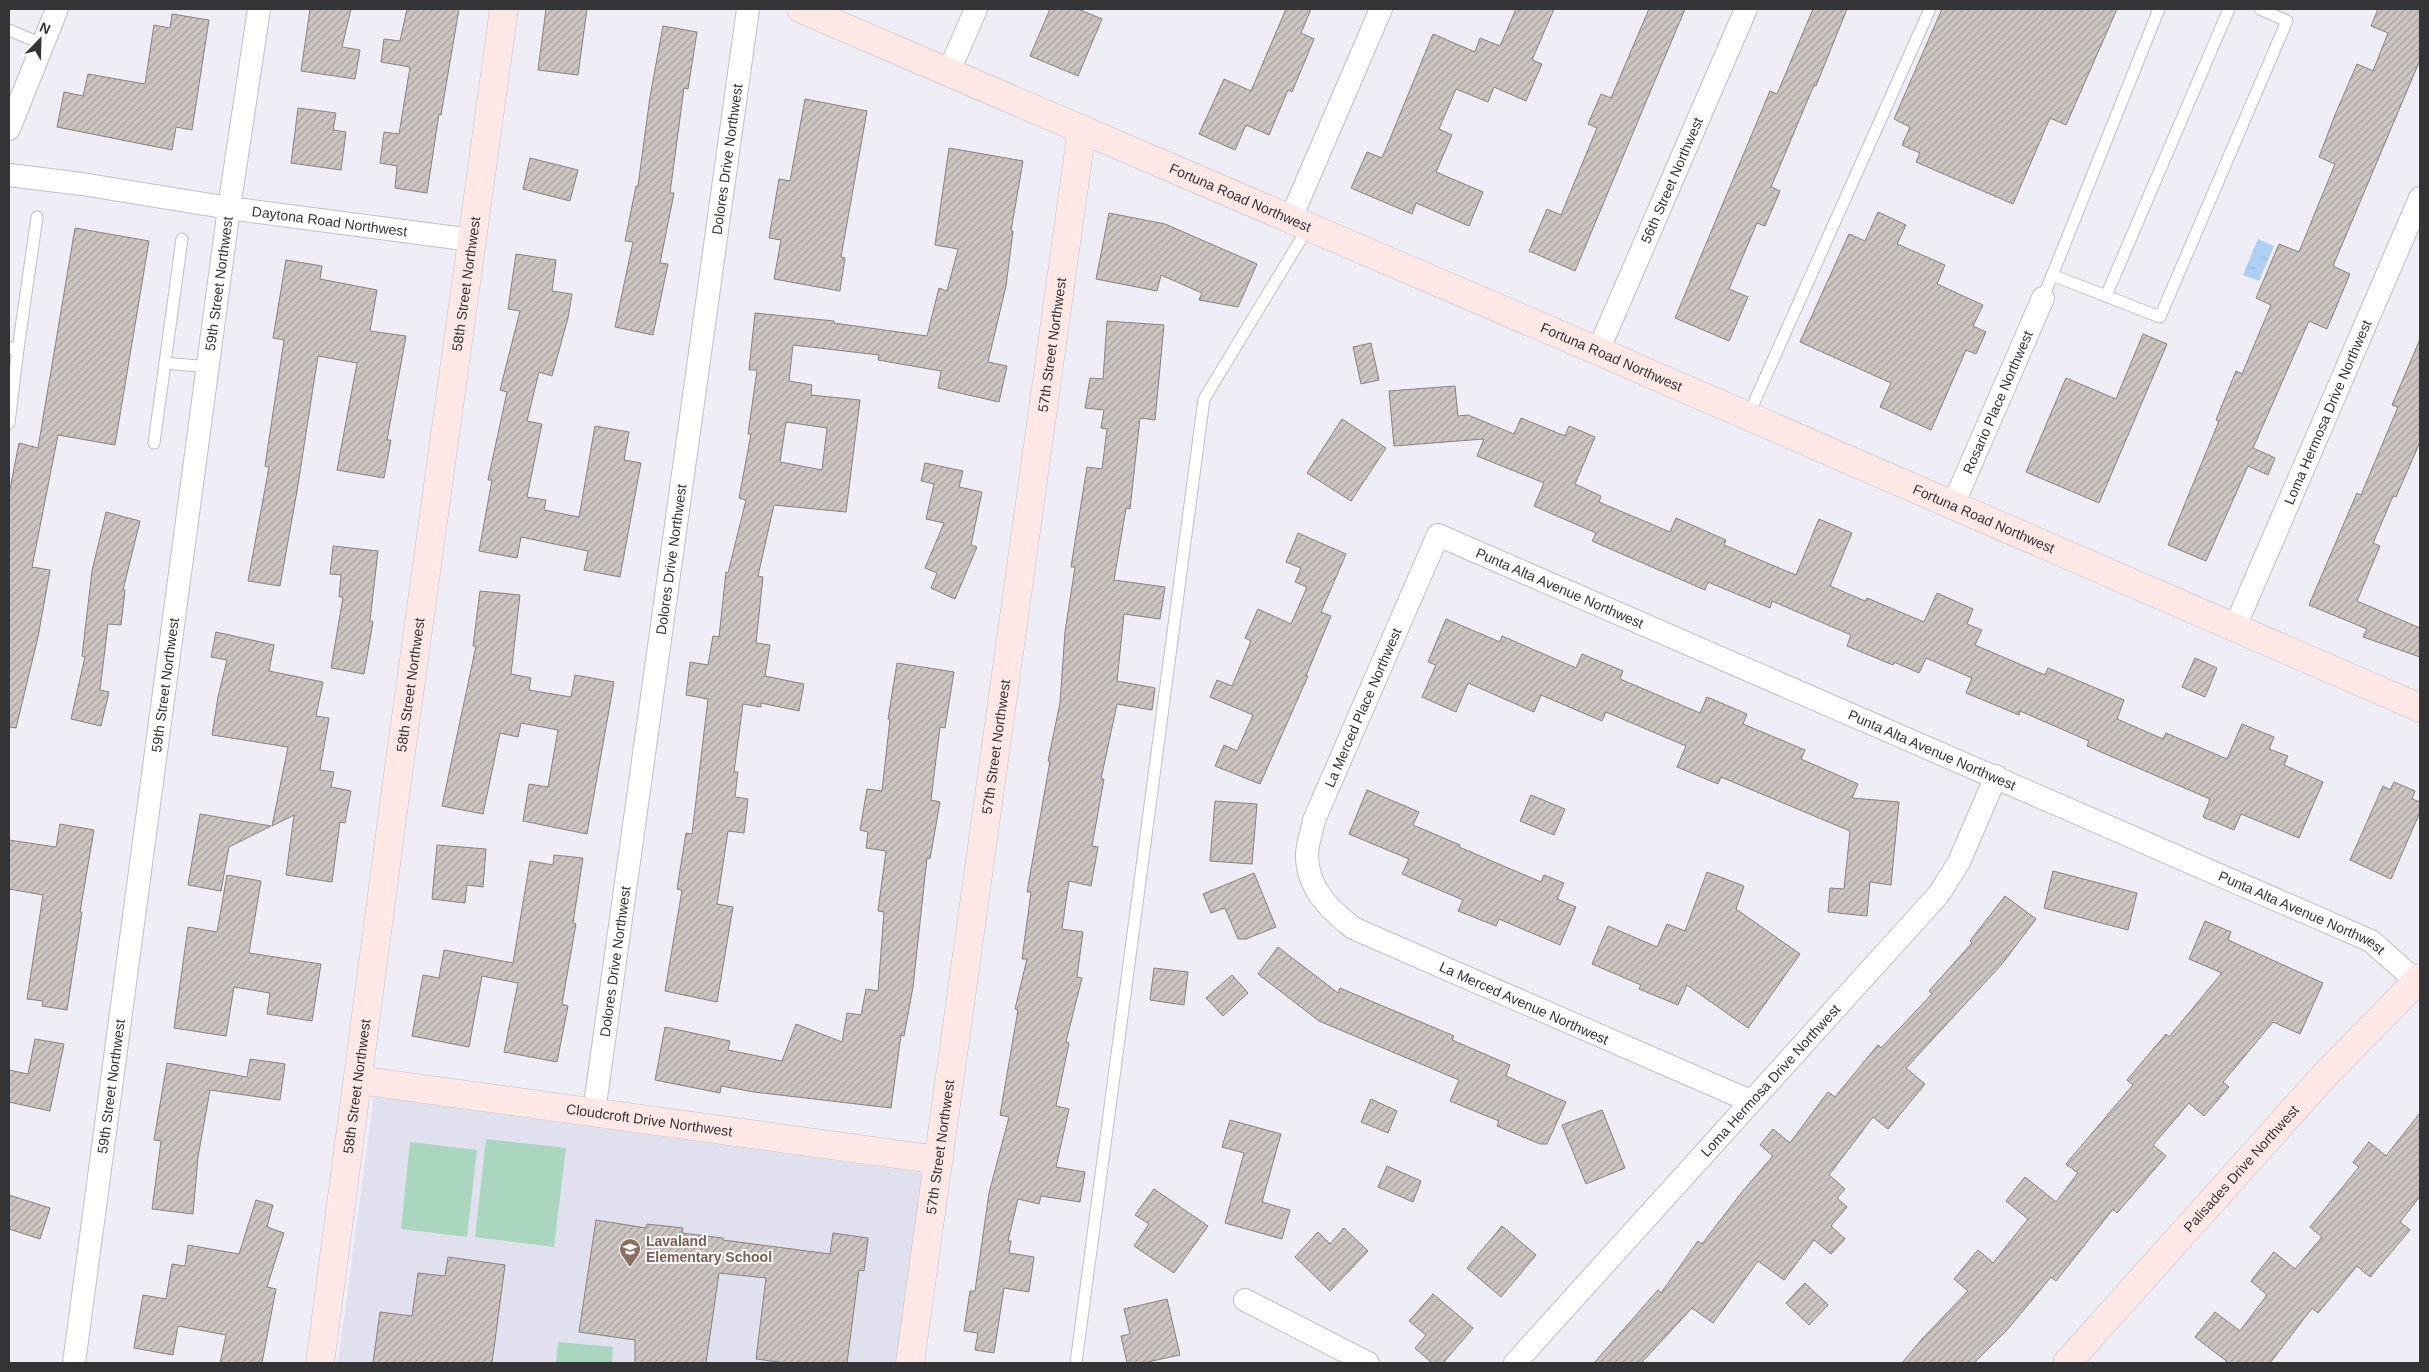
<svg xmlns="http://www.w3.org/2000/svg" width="2429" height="1372" font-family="Helvetica,sans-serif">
  <defs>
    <pattern id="water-ripples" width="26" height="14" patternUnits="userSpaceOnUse" patternTransform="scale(1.25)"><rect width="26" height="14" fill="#b0cff5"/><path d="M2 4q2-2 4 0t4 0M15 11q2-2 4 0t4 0" fill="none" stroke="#98b2d3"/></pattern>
    <pattern id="building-hatch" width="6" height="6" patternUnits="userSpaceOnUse" patternTransform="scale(1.25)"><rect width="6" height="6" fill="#cdc5c1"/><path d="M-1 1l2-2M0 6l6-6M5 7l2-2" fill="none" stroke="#a7a19e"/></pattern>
  </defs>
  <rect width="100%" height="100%" fill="#efeef7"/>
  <polygon fill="#e0e0ee" points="374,1097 923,1173 897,1363 338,1363"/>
  <g fill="#aad5be">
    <polygon points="486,1139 566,1148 554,1247 475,1237"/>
    <polygon points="410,1142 477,1150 467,1237 401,1229"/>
    <polygon points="558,1342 613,1347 612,1363 556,1363"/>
  </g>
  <polygon fill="url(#water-ripples)" points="2258,239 2274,246 2259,281 2243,275"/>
  <g fill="url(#building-hatch)" stroke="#88817d" fill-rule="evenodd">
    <polygon points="310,9 351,9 342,47 360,50 355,79 301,71"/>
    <polygon points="407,9 459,9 441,115 439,114 427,193 395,188 397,166 380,163 384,132 399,134 410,67 381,62 384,39 400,41"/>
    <polygon points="546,9 587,9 578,75 538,70"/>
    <polygon points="1050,9 1078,9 1102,19 1078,76 1030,56"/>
    <polygon points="1286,9 1311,9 1301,33 1314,39 1292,92 1288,90 1269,135 1246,125 1235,150 1199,134 1224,79 1251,91"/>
    <polygon points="1516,9 1554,9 1532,60 1542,64 1526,101 1494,87 1488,102 1456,89 1439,129 1452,135 1436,172 1483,192 1469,226 1416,203 1412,214 1351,188 1367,152 1382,158 1433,34 1475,52 1480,38 1500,46"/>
    <polygon points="1649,9 1685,9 1575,271 1529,251 1547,209 1561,215 1597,128 1588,124 1601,94 1611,98"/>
    <polygon points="1813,9 1847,9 1816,86 1814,85 1771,187 1780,191 1765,226 1757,223 1729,289 1748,297 1729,341 1675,318 1770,91 1777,94"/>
    <polygon points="1942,9 2117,9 2066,125 2050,118 2013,204 1916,162 1920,153 1902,145 1910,127 1894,119"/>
    <polygon points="2378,9 2420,9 2420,60 2333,266 2350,274 2327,329 2309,321 2253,448 2275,458 2268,475 2248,466 2206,561 2168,545 2219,421 2216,420 2236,371 2242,374 2271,305 2256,298 2279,244 2299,252 2335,164 2319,157 2335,115 2357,64 2373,71 2388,33 2371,26"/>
    <polygon points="172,14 209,20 192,130 176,127 172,150 57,127 64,92 83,96 88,74 145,84 154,25 170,28"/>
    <polygon points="663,26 697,32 688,89 684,88 670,193 674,193 660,263 668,264 653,335 615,327 633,242 625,241 636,186 638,186 650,97"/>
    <polygon points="805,99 867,111 841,257 845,258 840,291 774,279 781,240 769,238 779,179 790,181"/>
    <polygon points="298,108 336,113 333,130 346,132 341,170 291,163"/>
    <path d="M949 148 1023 161 1011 231H1013L1006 286 988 362 1007 366 999 402 938 388 941 371 878 360 879 355 793 345 789 381 812 385 811 395 860 400 846 512 774 505 758 576 763 577 756 643 770 645 765 676 804 684 799 711 761 703V707L743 704 734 772H738L735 797 748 799 744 833 728 831 717 904 733 907 717 1002 665 991 682 890 677 889 686 833 692 834 708 699 686 695 690 662 708 665 713 636 719 637 726 572 728 573 746 500 739 498 751 434H748L757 370H749L755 313 834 321V323L927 336 939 288 947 291 958 249 935 245ZM786 422 827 428 822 470 780 462Z"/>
    <polygon points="530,158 578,170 570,201 523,189"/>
    <polygon points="1878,212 1906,225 1897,244 1945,265 1937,284 1983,305 1973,326 1986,332 1976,354 1966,350 1931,430 1880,407 1891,383 1800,342 1849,234 1865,241"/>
    <polygon points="1109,213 1165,224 1257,264 1238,307 1199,300 1202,293 1161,275 1157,291 1096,279"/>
    <polygon points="75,228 149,241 115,445 58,435 32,567 50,570 38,637 16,728 9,727 9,494 19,443 38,448"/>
    <polygon points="516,254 556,260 552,291 572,294 568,318 552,376 539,372 527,421 542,424 527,497 546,500 544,510 579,517 595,426 629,432 624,460 641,463 620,577 584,570 588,551 521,537 517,558 479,551 492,480 488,480 507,392 500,390 520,311 508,309"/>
    <polygon points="286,260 322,266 320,279 377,290 370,331 406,336 387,440 391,440 384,478 337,470 357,363 318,356 297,491 280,586 248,581 269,467 265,466 284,340 273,338"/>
    <polygon points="1107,321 1164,325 1155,420 1140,418 1130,509 1126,508 1114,580 1165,587 1160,619 1124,614 1117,681 1155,688 1152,710 1117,704 1101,779 1104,779 1092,846 1098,847 1091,886 1069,881 1062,929 1083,932 1077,977 1082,978 1066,1042 1069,1043 1056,1106 1069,1109 1056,1167 1085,1172 1080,1202 1041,1196 1039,1204 1018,1199 1008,1241 1011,1241 1009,1253 1034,1257 1029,1292 1004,1288 994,1353 975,1350 978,1333 964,1331 970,1291 975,1291 989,1193 1009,1117 1000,1115 1018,1010 1015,1009 1027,959 1022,959 1031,892 1027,892 1050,761 1048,761 1060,703 1065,632 1075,567 1071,567 1087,467 1102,469 1107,429 1101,428 1104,410 1085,408 1090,378 1103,379"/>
    <polygon points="2143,334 2167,344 2099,503 2026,472 2066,378 2116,399"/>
    <polygon points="2420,339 2420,442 2396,497 2393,496 2373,543 2380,546 2357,601 2420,628 2420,657 2363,637 2367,629 2309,605 2357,493 2361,495 2398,407 2392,405"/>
    <polygon points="1371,343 1379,380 1361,384 1353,347"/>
    <polygon points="1455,386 1458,416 1468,415 1514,434 1521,418 1565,436 1569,426 1595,437 1575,484 1601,496 1599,502 1670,532 1676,518 1726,540 1724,545 1796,575 1819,519 1852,533 1830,586 1865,601 1867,598 1924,622 1937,593 1973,609 1967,624 1982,630 1975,645 2045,675 2048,668 2124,700 2117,719 2163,739 2166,733 2227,759 2242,724 2274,737 2269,749 2288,756 2284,765 2323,782 2299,838 2241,814 2234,830 2203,817 2210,799 2087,746 2089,741 2020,711 2019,715 1966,693 1972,678 1926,658 1919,673 1894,662 1893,665 1847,646 1851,635 1772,601 1770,608 1708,582 1705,590 1592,541 1596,533 1534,506 1544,483 1477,456 1484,439 1394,446 1389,391"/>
    <polygon points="1342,419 1386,448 1351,501 1307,473"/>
    <polygon points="925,463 963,471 959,487 982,492 971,545 977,547 955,599 931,588 937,573 925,568 944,523 926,519 934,484 921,481"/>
    <polygon points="106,512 140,521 123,590 125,590 121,625 108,624 100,690 109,692 101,726 71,719 85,657 82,656 92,571"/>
    <polygon points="1298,533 1346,554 1321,612 1331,616 1306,676 1308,676 1260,784 1215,766 1224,745 1237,751 1253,715 1210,697 1217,680 1232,686 1251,641 1245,638 1258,609 1291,624 1307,587 1295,582 1301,568 1286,562"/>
    <polygon points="333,546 378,551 370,621 373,622 364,674 331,668 343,597 339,597 341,575 330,574"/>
    <polygon points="480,591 520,595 511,674 531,678 529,690 571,697 575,675 614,682 587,834 523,821 529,784 548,787 558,730 521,723 518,737 500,733 483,814 442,806 476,646 473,646"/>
    <polygon points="1446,619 1500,642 1502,636 1576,668 1582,654 1623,671 1620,679 1700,713 1707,697 1747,714 1743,724 1805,750 1801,759 1858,784 1852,798 1899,802 1891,885 1870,882 1867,916 1828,912 1830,888 1844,889 1850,831 1721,777 1718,784 1677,767 1686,746 1606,712 1602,721 1541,695 1534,712 1468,683 1456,712 1422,697 1436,665 1428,662"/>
    <polygon points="216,632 274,645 269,671 323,682 316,716 329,718 320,770 334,772 331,787 351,791 345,823 340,822 332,882 286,875 294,815 272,826 288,747 212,735 218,697 227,660 211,657"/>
    <polygon points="2195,658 2217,668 2205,697 2182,687"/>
    <polygon points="897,663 954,672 945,728 940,727 931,800 940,802 930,859 927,858 913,987 904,1036 901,1035 891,1108 754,1092 721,1086 720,1093 655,1080 665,1027 730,1041 728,1050 782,1061 796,1024 842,1042 847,1013 861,1015 866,989 878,991 884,912 878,911 886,851 866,848 868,832 860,830 867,789 882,791 890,719 888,719"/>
    <polygon points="2394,782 2415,791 2412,799 2420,802 2420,812 2391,879 2350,860 2383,786 2390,790"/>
    <polygon points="1367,790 1419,812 1413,825 1460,845 1459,847 1541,882 1544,875 1564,883 1557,899 1576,907 1560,945 1499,919 1496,926 1458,911 1463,900 1402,874 1409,859 1349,834"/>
    <polygon points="1531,795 1565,809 1554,835 1520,821"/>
    <polygon points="1215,801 1257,804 1252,864 1210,861"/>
    <polygon points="200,814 271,826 229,847 221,891 188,885"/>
    <polygon points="60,824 94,830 80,912 82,912 67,1010 42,1006 43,1001 27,999 43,895 9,889 9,840 56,847"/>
    <polygon points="437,845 486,849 483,887 467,885 465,903 432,899"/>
    <polygon points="554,855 583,858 573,923 576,924 562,1004 568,1006 557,1062 504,1052 518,983 482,976 469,1047 412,1036 423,975 439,978 444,950 513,963 530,861 553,865"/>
    <polygon points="2053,871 2137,893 2128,930 2044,908"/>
    <polygon points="1707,872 1744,886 1736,909 1800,954 1748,1028 1687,985 1678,1005 1639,989 1641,985 1592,964 1608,926 1657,947 1667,924 1685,931"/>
    <polygon points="1254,873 1276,927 1246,939 1238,939 1225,908 1211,913 1203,894"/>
    <polygon points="227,875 261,881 249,953 321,964 312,1021 267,1014 270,993 234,987 226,1036 174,1028 188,927 217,932"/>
    <polygon points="2005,896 2036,919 2002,964 1906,1068 1925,1084 1888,1129 1873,1117 1829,1175 1845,1189 1837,1198 1847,1207 1831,1226 1845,1239 1831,1254 1814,1240 1784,1280 1758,1261 1713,1323 1692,1308 1641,1363 1594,1363 1658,1290 1661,1293 1698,1241 1702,1244 1742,1192 1773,1156 1760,1145 1773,1129 1790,1143 1828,1092 1835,1097 1878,1045 1881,1048 1932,994 1929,991 1972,943 1970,941"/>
    <polygon points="2205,921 2231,932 2228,940 2323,983 2300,1034 2273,1022 2223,1082 2229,1087 2204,1116 2189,1103 2153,1145 2166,1156 2117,1213 2113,1209 2056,1281 2051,1277 2007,1330 1974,1363 1902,1363 1923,1338 1968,1291 1954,1279 1978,1250 1993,1263 2028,1219 2006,1201 2025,1177 2056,1202 2078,1173 2066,1164 2133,1085 2127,1080 2166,1034 2169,1037 2222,973 2189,959"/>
    <polygon points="1278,947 1338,993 1340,988 1454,1036 1452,1040 1510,1065 1506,1076 1566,1102 1547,1144 1540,1144 1497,1126 1499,1121 1450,1101 1459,1080 1319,1021 1258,974"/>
    <polygon points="1154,968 1188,972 1184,1005 1150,1000"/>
    <polygon points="1232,975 1248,993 1223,1016 1206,998"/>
    <polygon points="35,1039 64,1044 50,1111 9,1102 9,1070 28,1074"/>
    <polygon points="250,1059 285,1064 280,1100 210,1090 198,1157 193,1214 152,1209 161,1141 154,1140 167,1063 247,1077"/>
    <polygon points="1371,1099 1397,1111 1388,1133 1361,1122"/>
    <polygon points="1602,1110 1625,1168 1586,1184 1562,1125"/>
    <polygon points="2420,1113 2420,1196 2400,1222 2410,1230 2370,1277 2357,1266 2318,1313 2312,1308 2270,1363 2229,1363 2195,1337 2215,1312 2240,1331 2267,1295 2251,1281 2274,1252 2295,1269 2322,1237 2310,1227 2359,1167 2353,1162 2369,1142 2386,1156"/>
    <polygon points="1230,1120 1281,1134 1262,1202 1290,1210 1282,1239 1225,1223 1244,1153 1222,1147"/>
    <polygon points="1387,1166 1421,1181 1413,1202 1378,1187"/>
    <polygon points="1154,1189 1208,1226 1174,1273 1134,1246 1149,1224 1135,1215"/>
    <polygon points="9,1195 50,1208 40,1239 9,1229"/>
    <polygon points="256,1200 273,1205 267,1227 284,1233 267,1287 276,1289 262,1363 220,1363 226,1335 178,1326 173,1355 134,1348 143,1295 166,1299 172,1264 185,1266 188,1245 239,1254"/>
    <polygon points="596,1220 646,1228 647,1224 683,1228 682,1233 723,1238 723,1240 830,1254 833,1233 868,1238 864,1271 859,1270 847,1363 786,1363 756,1359 766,1278 719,1273 706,1363 635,1363 635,1340 579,1332"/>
    <polygon points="1502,1226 1536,1255 1501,1297 1467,1268"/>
    <polygon points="1344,1228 1368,1251 1330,1291 1295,1257 1318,1232 1330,1244"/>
    <polygon points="448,1257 505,1265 492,1363 373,1363 380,1312 412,1316 418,1273 445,1276"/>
    <polygon points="1805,1283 1828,1305 1809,1325 1786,1303"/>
    <polygon points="1433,1294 1473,1328 1443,1363 1432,1363 1415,1348 1426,1335 1409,1321"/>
    <polygon points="1167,1299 1180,1355 1143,1363 1127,1363 1121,1336 1130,1334 1124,1309"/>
  </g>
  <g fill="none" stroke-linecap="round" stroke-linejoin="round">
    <g stroke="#c0bfc7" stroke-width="13">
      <g id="lane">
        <polyline points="9,30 42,44"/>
        <polyline points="2052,275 2160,317 2287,21 2260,9"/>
        <polyline points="2106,296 2229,9"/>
        <polyline points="2043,298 2159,9"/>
        <polyline points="9,348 18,349 9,423"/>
        <polyline points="18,349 37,217"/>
        <polyline points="165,363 182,239"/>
        <polyline points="1748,416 1930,9"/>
        <polyline points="154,443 165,363 208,367"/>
        <polyline points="1076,1363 1204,399 1309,226"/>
      </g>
    </g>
    <g stroke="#c0bfc7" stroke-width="24">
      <g id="street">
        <polyline points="949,71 976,9"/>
        <polyline points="9,129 57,9"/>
        <path id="s1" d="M9 175 82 184 229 208 472 240"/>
        <polyline points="1291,218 1381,9"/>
        <path id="s2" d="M1598 351 1746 9"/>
        <path id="s3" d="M1953 505 2043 298"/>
        <path id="s4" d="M2235 627 2420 198"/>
        <path id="s5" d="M1750 1101 1353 928C1329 909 1307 888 1307 855 1307 844 1312 831 1314 820L1438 535 2371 941 2416 981"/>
        <path id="s6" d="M594 1112 748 9"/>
        <polyline points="1245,1300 1368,1363"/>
        <path id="s7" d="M74 1363 229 208 259 9"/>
        <path id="s8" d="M1515 1363 1939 894 1959 862 1996 776"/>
      </g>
    </g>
    <g stroke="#c0bfc7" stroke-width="29">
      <g id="secondary">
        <path id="s9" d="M801 9 1598 351 2420 708"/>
        <path id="s10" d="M358 1080 939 1160"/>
        <path id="s11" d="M320 1363 396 789 504 9"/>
        <path id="s12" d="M910 1363 1082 129"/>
        <path id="s13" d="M2067 1363 2324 1076 2420 978"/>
      </g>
    </g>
    <use href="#lane" stroke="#fff" stroke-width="11"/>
    <use href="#street" stroke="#fff" stroke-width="22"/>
    <use href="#secondary" stroke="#ffe8e5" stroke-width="28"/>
  </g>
  <defs>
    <g id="school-pin" transform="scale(1.125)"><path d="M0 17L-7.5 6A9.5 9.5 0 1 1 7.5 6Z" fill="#8d6e63" stroke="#fdfdfe"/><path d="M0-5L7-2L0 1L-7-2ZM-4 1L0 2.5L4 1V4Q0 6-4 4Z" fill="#fff"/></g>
  </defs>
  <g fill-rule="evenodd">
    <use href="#school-pin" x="630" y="1249"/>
  </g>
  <g text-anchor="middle" stroke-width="4" stroke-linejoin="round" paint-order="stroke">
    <g font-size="14" fill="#343437" stroke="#fdfdfe">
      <text dy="5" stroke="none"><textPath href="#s6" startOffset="962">Dolores Drive Northwest</textPath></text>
      <text dy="5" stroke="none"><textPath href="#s2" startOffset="186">56th Street Northwest</textPath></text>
      <text dy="5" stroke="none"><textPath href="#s9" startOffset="478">Fortuna Road Northwest</textPath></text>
      <text dy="5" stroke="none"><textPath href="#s1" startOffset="324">Daytona Road Northwest</textPath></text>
      <text dy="5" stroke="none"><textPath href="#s7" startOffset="1089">59th Street Northwest</textPath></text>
      <text dy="5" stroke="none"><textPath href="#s11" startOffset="1089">58th Street Northwest</textPath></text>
      <text dy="5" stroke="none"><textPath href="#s12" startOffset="1028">57th Street Northwest</textPath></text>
      <text dy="5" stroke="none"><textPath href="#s9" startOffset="882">Fortuna Road Northwest</textPath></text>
      <text dy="5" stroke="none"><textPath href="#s3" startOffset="112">Rosario Place Northwest</textPath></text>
      <text dy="5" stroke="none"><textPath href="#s4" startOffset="234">Loma Hermosa Drive Northwest</textPath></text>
      <text dy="5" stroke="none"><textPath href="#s9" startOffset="1288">Fortuna Road Northwest</textPath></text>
      <text dy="5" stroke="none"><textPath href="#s6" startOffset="558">Dolores Drive Northwest</textPath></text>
      <text dy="5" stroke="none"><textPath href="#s5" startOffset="1002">Punta Alta Avenue Northwest</textPath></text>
      <text dy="5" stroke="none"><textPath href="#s7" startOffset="684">59th Street Northwest</textPath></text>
      <text dy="5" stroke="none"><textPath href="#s11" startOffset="684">58th Street Northwest</textPath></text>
      <text dy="5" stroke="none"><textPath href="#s5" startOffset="681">La Merced Place Northwest</textPath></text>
      <text dy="5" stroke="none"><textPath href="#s12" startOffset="622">57th Street Northwest</textPath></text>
      <text dy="5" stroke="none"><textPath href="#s5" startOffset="1408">Punta Alta Avenue Northwest</textPath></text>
      <text dy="5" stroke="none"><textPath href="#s5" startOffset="1812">Punta Alta Avenue Northwest</textPath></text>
      <text dy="5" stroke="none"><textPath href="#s6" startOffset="152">Dolores Drive Northwest</textPath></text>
      <text transform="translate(1524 1003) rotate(24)" y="5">La Merced Avenue Northwest</text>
      <text dy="5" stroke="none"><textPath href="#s8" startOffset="381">Loma Hermosa Drive Northwest</textPath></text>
      <text dy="5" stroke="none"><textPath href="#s7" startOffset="279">59th Street Northwest</textPath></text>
      <text dy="5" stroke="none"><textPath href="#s11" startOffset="279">58th Street Northwest</textPath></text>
      <text dy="5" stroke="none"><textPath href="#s10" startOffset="294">Cloudcroft Drive Northwest</textPath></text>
      <text dy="5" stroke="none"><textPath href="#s12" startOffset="218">57th Street Northwest</textPath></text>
      <text dy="5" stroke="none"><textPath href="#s13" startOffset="261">Palisades Drive Northwest</textPath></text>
    </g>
    <g font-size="14" font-weight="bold" fill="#785e54" stroke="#fdfdfe" text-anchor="start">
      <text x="646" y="1246">Lavaland<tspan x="646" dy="16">Elementary School</tspan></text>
    </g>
  </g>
  <rect width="2429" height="1372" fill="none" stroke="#343437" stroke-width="20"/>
  <g transform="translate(40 40) rotate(23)" stroke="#fdfdfe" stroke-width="4" paint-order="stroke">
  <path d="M0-4L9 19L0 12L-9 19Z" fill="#343437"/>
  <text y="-8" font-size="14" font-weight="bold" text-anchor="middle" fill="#343437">N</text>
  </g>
</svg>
